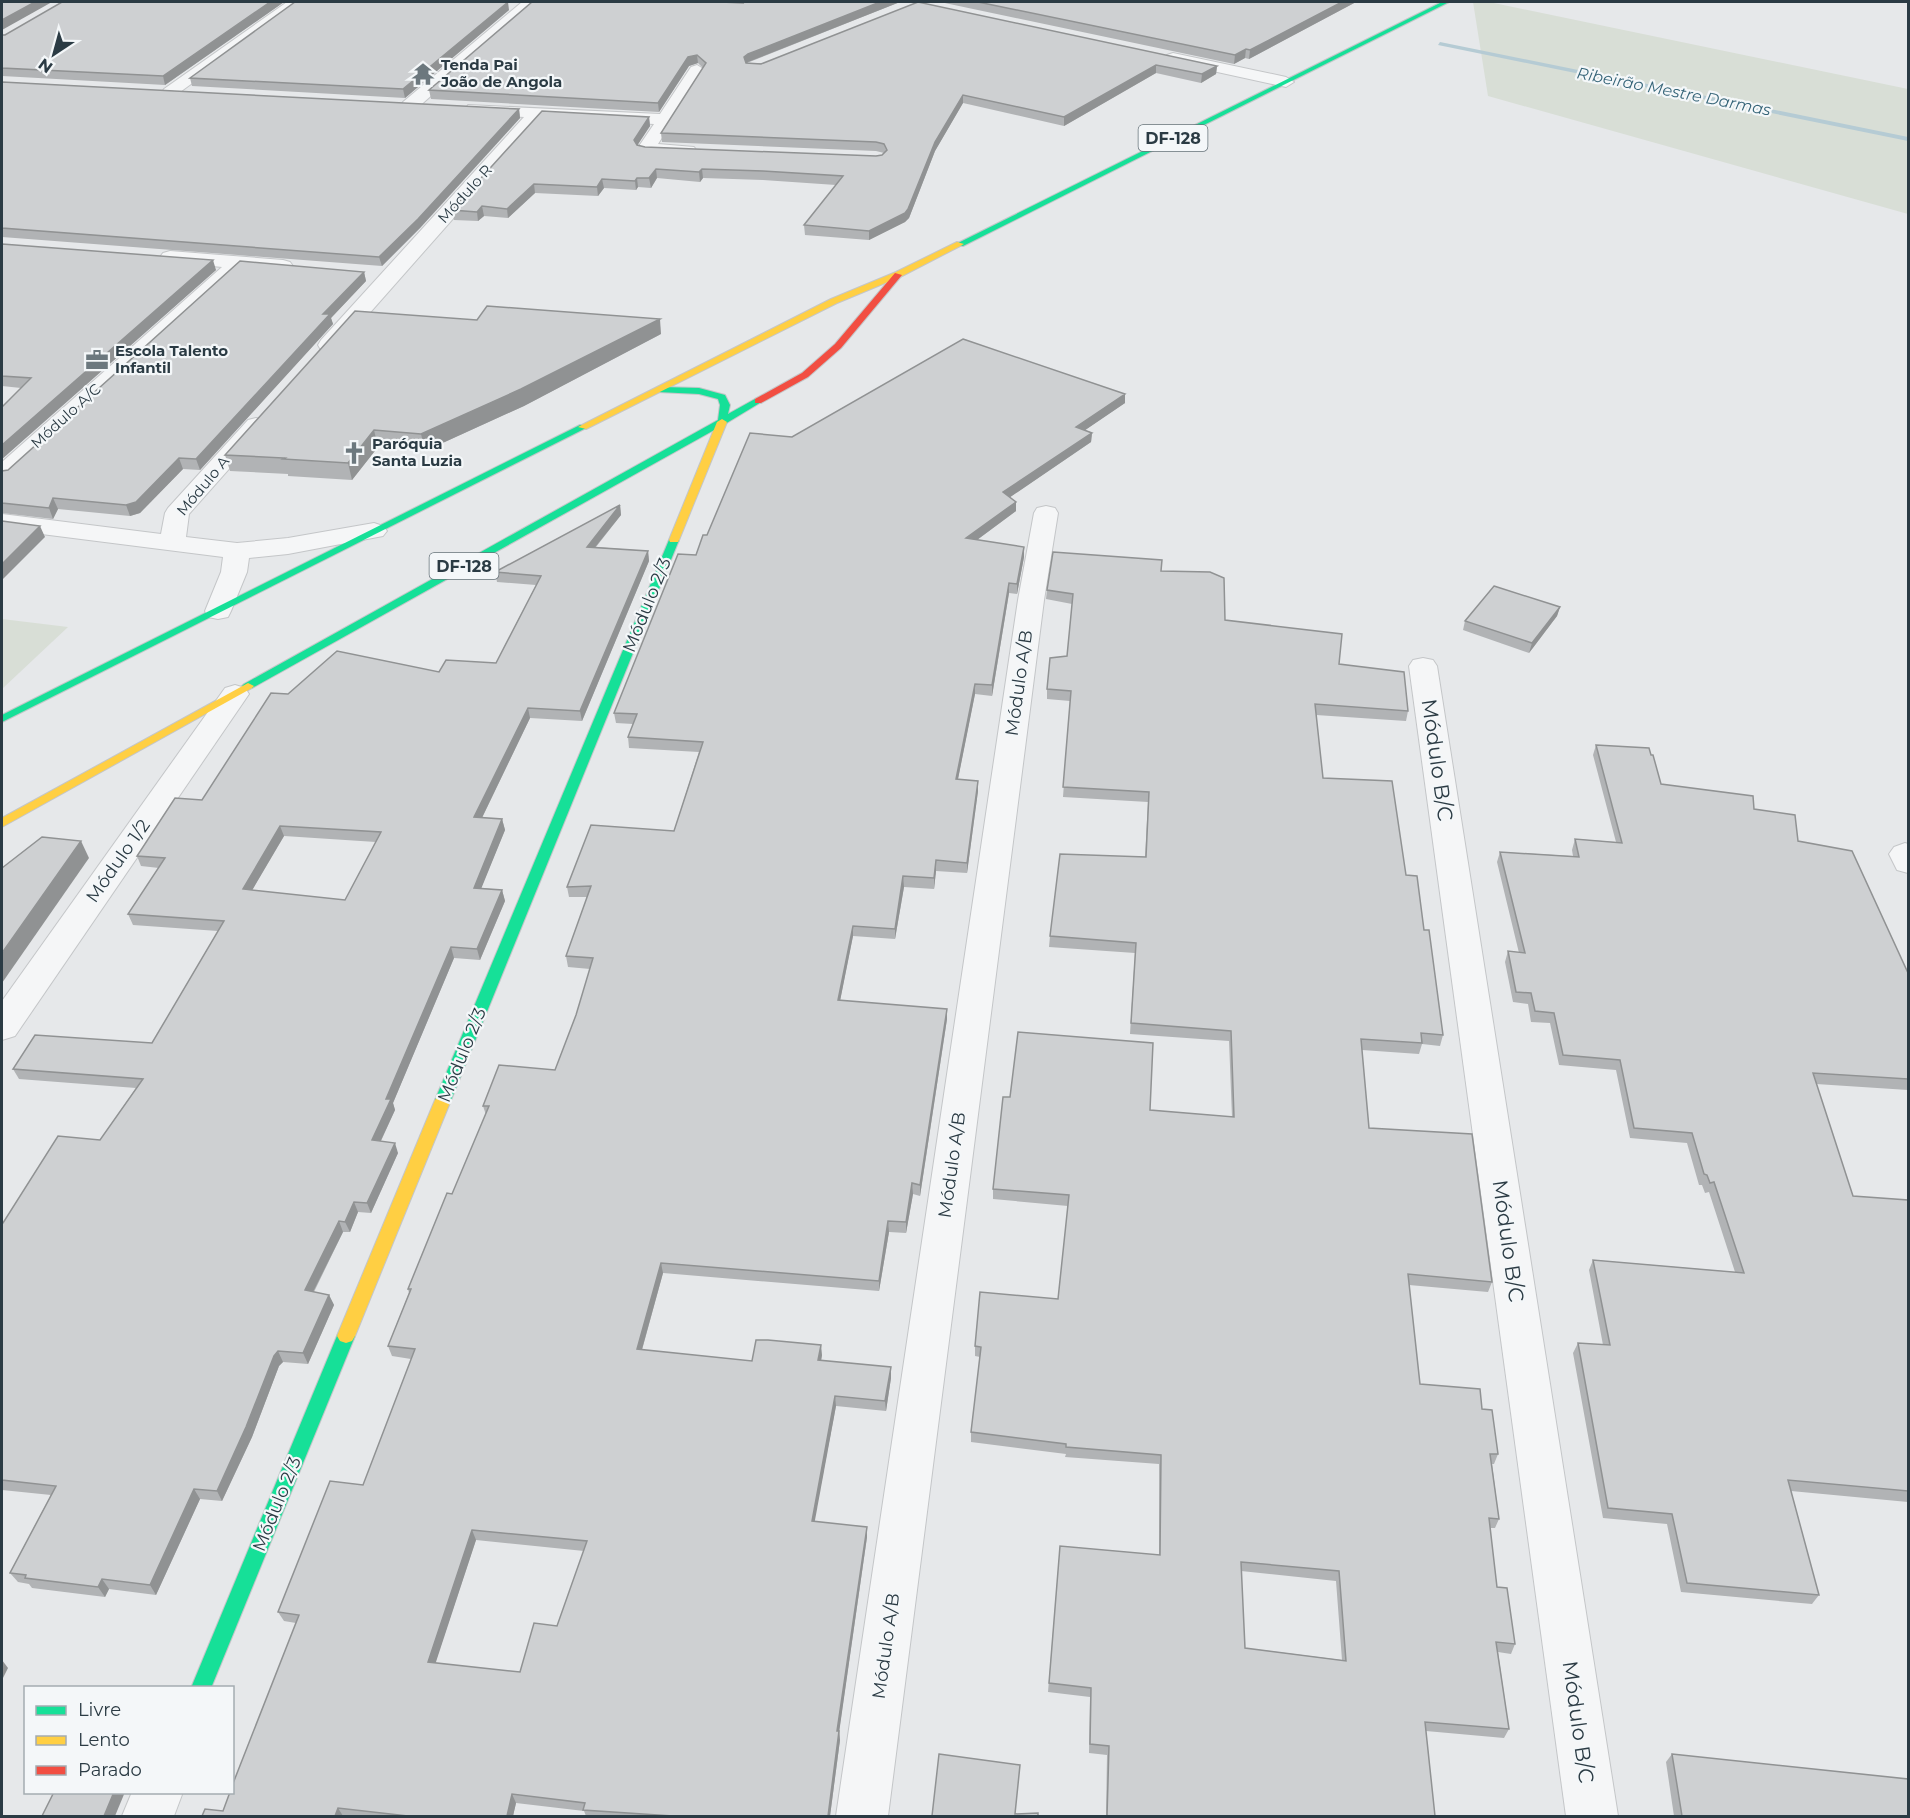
<svg xmlns="http://www.w3.org/2000/svg" width="1910" height="1818" font-family="Montserrat,sans-serif">
  <rect width="100%" height="100%" fill="#e6e8ea"/>
  <g fill="#d8ded6">
    <polygon points="1473,2 1489,2 1908,89 1908,214 1488,96"/>
    <polygon points="2,619 68,627 2,689"/>
  </g>
  <g fill="none" stroke-linecap="round" stroke-linejoin="round">
    <polygon fill="#b5cbd4" fill-rule="evenodd" points="1440,42 1908,137 1908,141 1438,45"/>
    <g stroke="#c4c6c8" stroke-width="2">
      <g id="street">
        <polygon points="287,2 303,2 176,95 164,95 162,92 164,89"/>
        <polygon points="522,2 534,2 535,4 415,110 403,110 401,106 403,102"/>
        <polygon points="1173,53 1286,77 1294,82 1286,87 1167,61 1165,58 1167,55"/>
        <polygon points="697,65 705,70 658,144 694,147 697,151 694,155 640,153 637,149 654,124 542,118 337,350 329,351 321,350 318,345 321,340 524,117 474,114 466,109 468,105 660,114 691,67"/>
        <polygon points="170,251 283,260 290,262 293,266 290,270 283,272 243,269 11,479 2,481 2,462 222,267 163,261 160,257 163,253"/>
        <polygon points="256,418 264,420 268,425 189,514 186,537 237,543 288,538 374,523 383,526 387,531 383,536 288,554 249,558 247,572 231,611 228,617 218,619 208,617 205,611 221,572 223,557 2,529 2,514 161,534 165,513 168,508 248,420"/>
        <polygon points="1046,506 1055,508 1058,513 1044,600 888,1816 836,1816 1018,600 1034,513 1037,508"/>
        <polygon points="1423,658 1433,660 1437,666 1618,1816 1566,1816 1409,666 1413,660"/>
        <polygon points="235,685 245,688 249,694 15,1036 2,1040 2,1001 225,688"/>
        <polygon points="1905,843 1908,844 1908,873 1897,870 1889,854 1894,847"/>
        <polygon points="132,1792 183,1792 174,1816 122,1816"/>
      </g>
    </g>
    <g stroke="#c4c6c8" stroke-width="2">
      <g id="fast">
        <polygon points="1442,2 1449,2 963,246 956,244"/>
        <polygon points="661,387 699,388 725,395 730,405 728,414 755,399 763,401 725,424 252,688 244,688 242,686 244,684 718,420 720,405 718,399 699,394 658,392 656,390"/>
        <polygon points="580,425 588,427 2,722 2,715"/>
        <polygon points="674,537 679,540 451,1100 448,1104 438,1104 435,1100 669,540"/>
        <polygon points="346,1329 352,1331 355,1336 211,1688 191,1688 337,1336 340,1331"/>
      </g>
    </g>
    <g stroke="#c4c6c8" stroke-width="2">
      <g id="slow">
        <polygon points="957,242 964,244 902,276 837,303 586,429 578,427 831,299 896,272"/>
        <polygon points="722,419 727,422 679,540 678,542 670,542 669,540 717,422"/>
        <polygon points="248,683 254,686 252,688 2,827 2,818"/>
        <polygon points="443,1094 448,1096 451,1100 355,1336 352,1341 346,1343 340,1341 337,1336 435,1100 438,1096"/>
      </g>
    </g>
    <g stroke="#c4c6c8" stroke-width="2">
      <polygon id="jam" points="895,273 902,275 841,348 808,377 761,403 755,403 755,399 802,373 835,344"/>
    </g>
    <use href="#street" fill="#f5f6f7" fill-rule="evenodd"/>
    <use href="#fast" fill="#16e098" fill-rule="evenodd"/>
    <use href="#slow" fill="#ffcf43" fill-rule="evenodd"/>
    <use href="#jam" fill="#f24e42" fill-rule="evenodd"/>
  </g>
  <g fill="#b1b3b5" fill-rule="evenodd">
    <polygon points="284,2 165,85 2,76 2,35"/>
    <polygon points="729,2 900,2 747,63 1217,66 1216,74 1201,83 1156,73 1064,126 963,103 935,151 909,218 905,222 869,240 805,235 804,225 836,185 763,180 703,178 700,182 657,178 651,188 638,187 636,190 604,188 598,196 535,193 508,218 484,216 478,221 454,220 452,210 649,117 650,126 637,145 645,147 876,156 882,155 884,153 876,151 662,142 661,133 703,68 698,63 689,66 659,112 431,99 429,90"/>
    <polygon points="940,2 1356,2 1249,59 1245,58 1234,64"/>
    <polygon points="509,10 405,98 192,86 190,78"/>
    <polygon points="2,82 519,109 520,118 420,228 382,266 2,237"/>
    <polygon points="2,244 216,270 2,459 2,407 21,388 2,386"/>
    <polygon points="364,272 366,281 331,318 333,324 200,470 183,469 140,513 130,516 58,509 53,519 2,513 2,471 8,470"/>
    <polygon points="661,334 524,406 425,451 378,447 352,480 288,476 288,474 230,471 225,455"/>
    <path d="M1125 394V403L1085 430 1092 433 1091 442 1010 497 1016 511 977 540 1024 547V557L1017 594 1009 593 992 696 975 694 958 779 978 781V791L967 873 936 871 934 889 904 887 895 939 853 936 840 1001 947 1019 920 1196 913 1194 906 1233 889 1232 879 1291 663 1273 642 1350 752 1361 822 1355 821 1361 891 1378 886 1411 836 1406 814 1521 867 1537 839 1731 840 1740 830 1816H586L584 1811 516 1803 513 1816H202L223 1811 296 1623 284 1621 278 1612 363 1485 411 1359 392 1356 388 1346 409 1293 408 1289 452 1194 486 1115 483 1106 555 1070 576 1015 590 969 568 967 566 956 587 897H569L567 887 674 831 699 752 629 748 628 737 633 724 616 723 614 713 696 555 707 535 792 437ZM476 1540 584 1551 557 1626 520 1672 435 1663Z"/>
    <path d="M620 505 621 515 596 547 648 551 649 561 582 721 530 718 482 818 502 819 505 830 481 888 502 890 505 901 480 960 454 958 393 1103 395 1110 381 1141 398 1153 371 1213 358 1212 350 1232H343L314 1292 329 1295 334 1305 308 1364 283 1362 279 1366 252 1437 222 1501 200 1499 156 1595 109 1589 105 1597 32 1588 29 1584 18 1582 10 1573 51 1495 2 1490V1223H3L100 1140 136 1088 19 1079 13 1069 152 1043 218 931 133 925 128 914 159 868 141 866 137 856 202 800 288 694 496 663 536 585 497 582 495 572ZM284 836 376 842 345 900 252 890Z"/>
    <path d="M1161 571 1225 620 1339 664 1408 711 1406 721 1316 715 1323 778 1406 875 1424 930 1443 1035 1440 1046 1422 1044 1419 1054 1362 1050 1369 1128 1492 1282 1488 1292 1409 1285 1420 1384 1482 1409 1498 1454 1494 1464H1492L1499 1519 1495 1528H1490L1497 1587 1515 1644 1511 1654 1498 1652 1509 1729 1504 1738 1426 1731 1435 1816H1106L1107 1755 1089 1753 1090 1697 1048 1692 1060 1546 1159 1555V1464L1065 1457 1066 1454 971 1442V1432L980 1357 975 1356V1346L1058 1299 1068 1206 993 1199V1189L1150 1110 1232 1117 1229 1041 1130 1034 1135 953 1049 947 1050 936 1145 857 1148 802 1063 797 1070 701 1047 699V689L1067 656 1072 604 1046 599 1047 590ZM1241 1571 1336 1581 1342 1660 1245 1648Z"/>
    <polygon points="1560,607 1557,616 1529,653 1463,630 1465,621"/>
    <polygon points="1596,745 1661,784 1754,809 1798,841 1908,973 1908,1090 1816,1084 1853,1196 1908,1200 1908,1502 1791,1491 1819,1595 1812,1604 1681,1592 1667,1524 1603,1518 1573,1353 1578,1343 1603,1345 1589,1270 1593,1260 1735,1272 1709,1192 1705,1193 1702,1185 1699,1185 1687,1143 1630,1138 1616,1070 1559,1065 1550,1023 1531,1022 1528,1004 1513,1002 1505,962 1508,951 1519,953 1497,862 1500,852 1573,856 1572,850 1575,839 1616,842 1593,755"/>
    <polygon points="1672,1754 1908,1816 1674,1816 1666,1762"/>
  </g>
  <g fill="#909293">
    <polygon points="35,2 52,2 2,30 2,20"/>
    <polygon points="270,2 284,2 165,85 163,76"/>
    <polygon points="508,2 509,10 405,98 403,89"/>
    <polygon points="880,2 900,2 748,62 745,66 744,57 748,54"/>
    <polygon points="1342,2 1356,2 1249,59 1250,50"/>
    <polygon points="1246,49 1245,58 1234,64 1235,55"/>
    <polygon points="697,55 698,63 689,66 659,112 658,103 688,57"/>
    <polygon points="1156,65 1156,73 1064,126 1064,117"/>
    <polygon points="1217,66 1216,74 1201,83 1202,74"/>
    <polygon points="963,95 963,103 935,151 909,218 905,222 869,240 869,231 935,142"/>
    <polygon points="519,109 520,118 420,228 382,266 379,257"/>
    <polygon points="649,117 650,126 635,149 634,140"/>
    <polygon points="656,169 657,178 651,188 649,178"/>
    <polygon points="702,169 703,178 700,182 699,172"/>
    <polygon points="637,178 638,187 636,190 635,181"/>
    <polygon points="602,179 604,188 598,196 597,187"/>
    <polygon points="534,184 535,193 508,218 507,209"/>
    <polygon points="482,206 484,216 478,221 477,212"/>
    <polygon points="213,260 216,270 2,459 2,445"/>
    <polygon points="364,272 366,281 331,318 333,324 200,470 196,459 323,314"/>
    <polygon points="660,319 661,334 524,406 425,451 421,434"/>
    <polygon points="1125,394 1125,403 1075,437 1076,427"/>
    <polygon points="374,430 378,447 352,480 348,463"/>
    <polygon points="1092,433 1091,442 1003,502 1003,492"/>
    <polygon points="179,458 183,469 140,513 130,516 126,505"/>
    <polygon points="53,498 58,509 53,519 49,508"/>
    <polygon points="1016,502 1016,511 966,548 966,538"/>
    <polygon points="620,505 621,515 588,556 587,547"/>
    <polygon points="40,526 45,537 2,580 2,564"/>
    <polygon points="1024,547 1024,557 1017,594 1017,584"/>
    <polygon points="648,551 649,561 582,721 580,711"/>
    <polygon points="1009,583 1009,593 992,696 992,685"/>
    <polygon points="1560,607 1557,616 1529,653 1532,643"/>
    <polygon points="975,684 975,694 956,789 956,779"/>
    <polygon points="528,708 530,718 477,828 474,817"/>
    <polygon points="978,781 978,791 967,873 967,863"/>
    <polygon points="502,819 505,830 477,899 474,888"/>
    <polygon points="280,826 284,836 247,899 243,889"/>
    <polygon points="81,841 89,858 2,983 2,953"/>
    <polygon points="936,860 936,871 934,889 934,878"/>
    <polygon points="903,876 904,887 895,939 895,929"/>
    <polygon points="502,890 505,901 480,960 477,949"/>
    <polygon points="853,926 853,936 838,1011 838,1000"/>
    <polygon points="451,947 454,958 393,1103 395,1110 376,1151 372,1140 386,1099"/>
    <polygon points="947,1009 947,1019 920,1196 920,1185"/>
    <polygon points="395,1143 398,1153 371,1213 367,1203"/>
    <polygon points="912,1183 913,1194 906,1233 906,1222"/>
    <polygon points="354,1202 358,1212 350,1232 345,1222"/>
    <polygon points="339,1221 343,1232 309,1300 305,1290"/>
    <polygon points="888,1221 889,1232 879,1291 879,1281"/>
    <polygon points="661,1263 663,1273 639,1360 637,1349"/>
    <polygon points="329,1295 334,1305 308,1364 303,1353"/>
    <polygon points="821,1345 822,1355 819,1371 818,1360"/>
    <polygon points="278,1351 283,1362 279,1366 252,1437 222,1501 217,1491 274,1356"/>
    <polygon points="891,1367 891,1378 886,1411 885,1401"/>
    <polygon points="835,1396 836,1406 813,1531 812,1521"/>
    <polygon points="194,1489 200,1499 156,1595 150,1585"/>
    <polygon points="867,1527 867,1537 838,1740 837,1731"/>
    <polygon points="472,1530 476,1540 433,1671 428,1662"/>
    <polygon points="102,1579 109,1589 105,1597 98,1587"/>
    <polygon points="2,1660 8,1668 2,1680"/>
    <polygon points="839,1731 840,1740 830,1816 828,1816"/>
    <polygon points="114,1792 125,1792 115,1816 104,1816"/>
    <polygon points="512,1794 516,1803 513,1816 507,1816"/>
    <polygon points="338,1808 343,1816 335,1816"/>
  </g>
  <g fill="#ced0d2" stroke="#909293" stroke-width="1.5" fill-rule="evenodd">
    <polygon points="2,2 35,2 2,20"/>
    <polygon points="62,2 270,2 163,76 2,68 2,35 5,35"/>
    <polygon points="295,2 508,2 403,89 190,78"/>
    <polygon points="532,2 721,2 744,3 742,2 880,2 748,54 744,57 746,63 761,64 918,2 1217,66 1202,74 1156,65 1064,117 963,95 935,142 908,209 905,213 869,231 804,225 843,176 763,171 702,169 699,172 656,169 649,178 637,178 635,181 602,179 597,187 534,184 507,209 482,206 477,212 452,210 542,111 649,117 634,140 637,145 645,147 876,156 882,155 887,150 884,144 876,142 661,133 706,63 697,55 688,57 658,103 429,90"/>
    <polygon points="978,2 1342,2 1250,50 1246,49 1235,55"/>
    <polygon points="2,82 519,109 418,219 379,257 2,228"/>
    <polygon points="2,244 213,260 2,445 2,407 31,378 2,376"/>
    <polygon points="240,261 364,272 323,314 330,314 196,459 179,458 136,502 126,505 53,498 49,508 2,503 2,471 8,470"/>
    <polygon points="487,306 660,319 521,389 421,434 374,430 348,463 283,459 285,458 225,455 355,311 477,320"/>
    <path d="M963 339 1125 394 1076 427 1092 433 1003 492 1016 502 966 538 1024 547 1017 584 1009 583 992 685 975 684 956 779 978 781 967 863 936 860 934 878 903 876 895 929 853 926 838 1000 947 1009 920 1185 912 1183 906 1222 888 1221 879 1281 661 1263 637 1349 752 1361 756 1340H768L821 1345 818 1360 891 1367 885 1401 835 1396 812 1521 867 1527 837 1731H839L828 1816H673L583 1810 585 1803 512 1794 507 1816H408L338 1808 335 1816H202L205 1809 223 1811 230 1792H232V1786L299 1615 278 1612 330 1481 363 1485 415 1349 388 1346 411 1289H408L447 1193 452 1194 489 1106H483L499 1065 555 1070 576 1015 593 958 566 956 591 886 567 887 591 825 674 831 703 742 628 737 637 714 614 713 678 554 696 555 703 535H707L750 433 792 437ZM472 1530 587 1541 557 1626 534 1623 520 1672 428 1662Z"/>
    <path d="M620 505 587 547 648 551 580 711 528 708 474 817 502 819 474 888 502 890 477 949 451 947 386 1099H391L372 1140 395 1143 367 1203 354 1202 345 1222 339 1221 305 1290 329 1295 303 1353 278 1351 274 1356 246 1427 217 1491 194 1489 150 1585 102 1579 98 1587 25 1578 26 1575 10 1573 56 1486 2 1480V1223H3L58 1136 100 1140 143 1079 13 1069 35 1035 152 1043 224 921 128 914 165 858 137 856 175 798 202 800 271 693 288 694 337 651 439 672 446 660 496 663 541 576 495 572ZM280 826 381 832 345 900 243 889Z"/>
    <polygon points="2,521 40,526 2,564"/>
    <path d="M1053 552 1162 560 1161 571 1210 572 1224 578 1225 620 1342 634 1339 664 1404 672 1408 711 1315 704 1323 778 1392 781 1406 875 1417 876 1424 930H1429L1443 1035 1421 1033 1422 1043 1361 1039 1369 1128 1472 1134 1492 1282 1408 1274 1420 1384 1480 1389 1482 1409 1492 1410 1498 1454H1490L1499 1519 1489 1518 1497 1587 1507 1588 1515 1644 1496 1642 1509 1729 1425 1722 1435 1816H1107L1109 1746 1090 1744 1091 1688 1049 1683 1060 1546 1160 1555 1161 1455 1066 1447V1444L971 1432 981 1347 975 1346 980 1292 1058 1299 1069 1195 993 1189 1003 1097H1010L1018 1032 1153 1043 1150 1110 1234 1117 1231 1031 1131 1023 1136 943 1050 936 1060 854 1146 857 1149 792 1063 787 1071 691 1047 689 1050 658 1067 656 1073 594 1047 590ZM1241 1562 1339 1571 1346 1661 1245 1648Z"/>
    <polygon points="1494,586 1560,607 1532,643 1465,621"/>
    <polygon points="1596,745 1649,748 1651,755 1653,755 1661,784 1753,796 1754,809 1795,815 1798,841 1852,851 1908,973 1908,1079 1813,1073 1853,1196 1908,1200 1908,1491 1788,1480 1819,1595 1687,1583 1672,1514 1608,1508 1578,1343 1610,1345 1593,1260 1744,1273 1714,1182 1710,1183 1707,1175 1704,1174 1692,1133 1634,1128 1620,1060 1563,1055 1554,1013 1535,1011 1531,993 1516,992 1508,951 1525,953 1500,852 1579,857 1575,839 1622,843"/>
    <polygon points="42,837 81,841 2,953 2,868"/>
    <polygon points="939,1754 1020,1765 1015,1814 1038,1813 1038,1816 932,1816"/>
    <polygon points="1672,1754 1908,1779 1908,1816 1682,1816"/>
    <polygon points="54,1792 114,1792 104,1816 42,1816"/>
  </g>
  <defs>
    <g id="temple-bare" transform="scale(1.8)"><path d="M0-6L5-2H3V0L6.5 2.5H4V6H1.5V3h-3V6H-4V2.5H-6.5L-3 0V-2H-5Z" fill="#6c787e" stroke="#f4f7f9" stroke-width="2.5" paint-order="stroke"/></g>
    <g id="office-bare" transform="scale(1.8)"><path d="M-6-3h4V-5.5h4V-3h4V5H-6ZM-1-4.5V-3h2v-1.5ZM-6 0V1H6V0Z" fill="#6c787e" stroke="#f4f7f9" stroke-width="2.5" paint-order="stroke"/></g>
    <g id="church-bare" transform="scale(1.8)"><path d="M-1.2-6h2.4v3.5h3.3v2.4h-3.3V6h-2.4V-.1h-3.3v-2.4h3.3Z" fill="#6c787e" stroke="#f4f7f9" stroke-width="2.5" paint-order="stroke"/></g>
  </defs>
  <g fill-rule="evenodd">
    <use href="#temple-bare" x="423" y="74"/>
    <use href="#office-bare" x="97" y="360"/>
    <use href="#church-bare" x="354" y="453"/>
  </g>
  <g text-anchor="middle" stroke-width="4.5" stroke-linejoin="round" paint-order="stroke">
    <g font-size="15" font-weight="bold" fill="#2b3b44" stroke="#f4f7f9" text-anchor="start">
      <text x="441" y="70">Tenda Pai<tspan x="441" dy="17">João de Angola</tspan></text>
      <text x="115" y="356">Escola Talento<tspan x="115" dy="17">Infantil</tspan></text>
      <text x="372" y="449">Paróquia<tspan x="372" dy="17">Santa Luzia</tspan></text>
    </g>
    <g font-size="15" fill="#2b3b44" stroke="#f4f7f9">
      <text transform="translate(465 194) rotate(-48)" y="5">Módulo R</text>
      <text transform="translate(66 416) rotate(-42)" y="5">Módulo A/C</text>
      <text transform="translate(203 486) rotate(-50)" y="5">Módulo A</text>
    </g>
    <g font-size="16" font-style="italic" fill="#356478" stroke="#f4f7f9">
      <text transform="translate(1674 91) rotate(11)" y="6">Ribeirão Mestre Darmas</text>
    </g>
    <g fill="#f4f7f9" stroke="#67737a" stroke-width="1.5">
      <rect x="1138.5" y="125" width="69" height="26" rx="4.5"/>
      <rect x="429.5" y="553" width="69" height="26" rx="4.5"/>
    </g>
    <g font-size="16" font-weight="bold" fill="#2b3b44">
      <text x="1173" y="144">DF-128</text>
      <text x="464" y="572">DF-128</text>
    </g>
    <g font-size="18" fill="#2b3b44" stroke="#f4f7f9">
      <text transform="translate(647 605) rotate(-68)" y="6">Módulo 2/3</text>
      <text transform="translate(1019 683) rotate(-82)" y="6">Módulo A/B</text>
      <text transform="translate(118 861) rotate(-55)" y="6">Módulo 1/2</text>
      <text transform="translate(462 1055) rotate(-68)" y="6">Módulo 2/3</text>
      <text transform="translate(952 1165) rotate(-82)" y="6">Módulo A/B</text>
      <text transform="translate(277 1504) rotate(-68)" y="6">Módulo 2/3</text>
      <text transform="translate(886 1646) rotate(-82)" y="6">Módulo A/B</text>
    </g>
    <g font-size="21" fill="#2b3b44" stroke="#f4f7f9">
      <text transform="translate(1437 760) rotate(82)" y="7">Módulo B/C</text>
      <text transform="translate(1508 1241) rotate(82)" y="7">Módulo B/C</text>
      <text transform="translate(1578 1722) rotate(82)" y="7">Módulo B/C</text>
    </g>
  </g>
  <rect width="1910" height="1818" fill="none" stroke="#2b3b44" stroke-width="6"/>
  <rect x="24" y="1686" width="210" height="108" fill="#f4f7f9" stroke="#a4acb1" stroke-width="1.5"/>
  <rect x="36" y="1706" width="30" height="9" fill="#16e098" stroke="#a4acb1" stroke-width="1.5"/>
  <text x="78" y="1716" font-size="18" fill="#2b3b44">Livre</text>
  <rect x="36" y="1736" width="30" height="9" fill="#ffcf43" stroke="#a4acb1" stroke-width="1.5"/>
  <text x="78" y="1746" font-size="18" fill="#2b3b44">Lento</text>
  <rect x="36" y="1766" width="30" height="9" fill="#f24e42" stroke="#a4acb1" stroke-width="1.5"/>
  <text x="78" y="1776" font-size="18" fill="#2b3b44">Parado</text>
  <g transform="translate(54 54) rotate(216)" stroke="#f4f7f9" stroke-width="4.5" paint-order="stroke">
  <path d="M0-4.5L10 22L0 15L-10 22Z" fill="#2b3b44"/>
  <text y="-9" font-size="16" font-weight="bold" text-anchor="middle" fill="#2b3b44">N</text>
  </g>
</svg>
